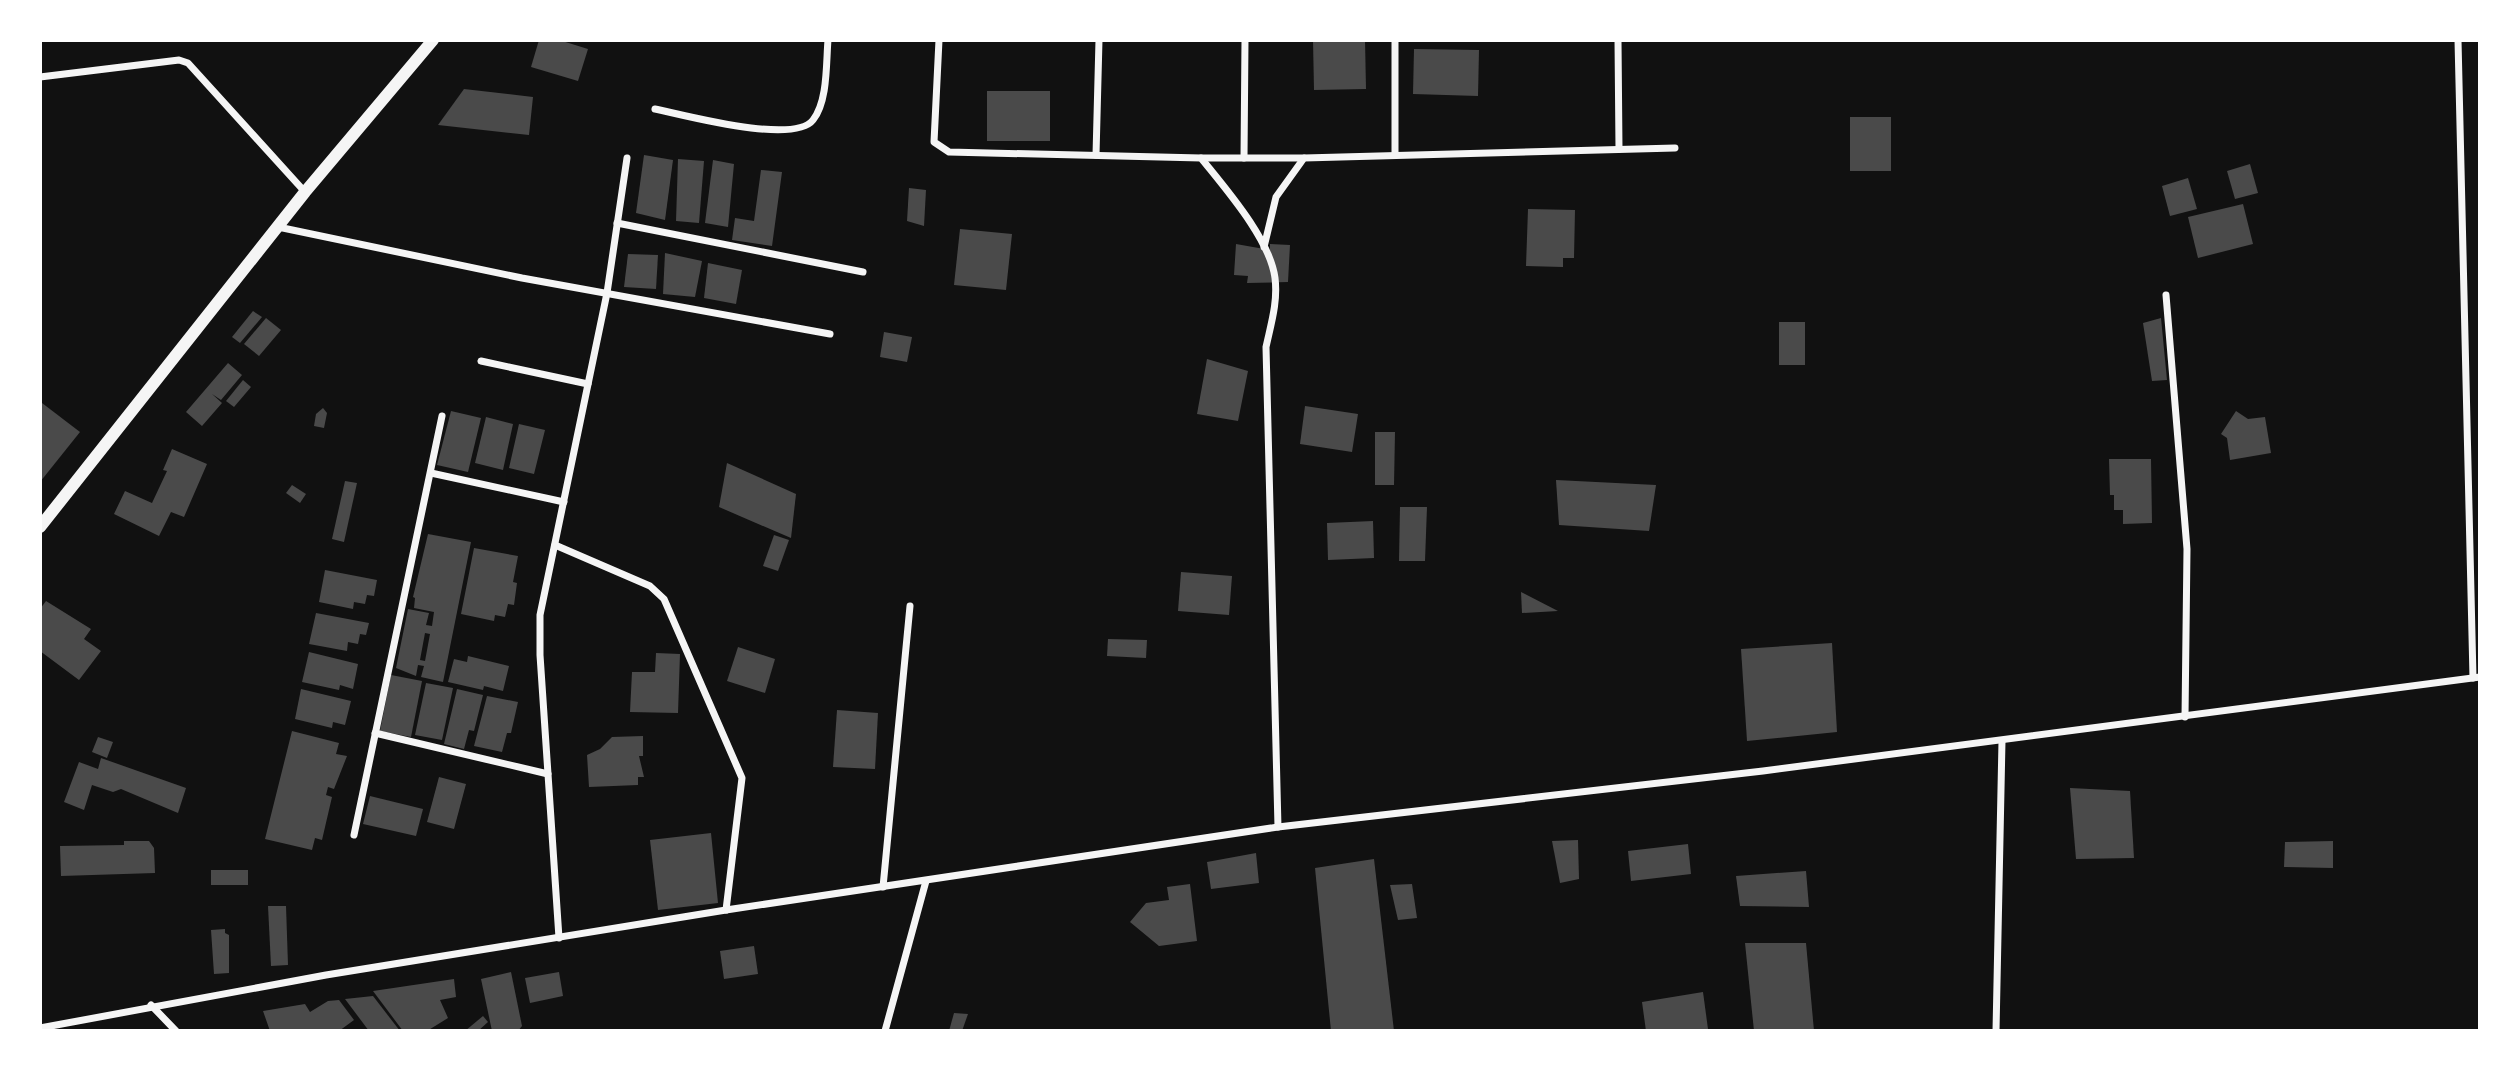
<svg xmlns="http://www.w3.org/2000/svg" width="2520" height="1071" font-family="Signika,sans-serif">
  <rect width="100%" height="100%" fill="#111"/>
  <g fill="#4a4a4a" fill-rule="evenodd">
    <polygon points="539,40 559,40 588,49 578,81 531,67"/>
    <polygon points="1313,40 1365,40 1366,89 1314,90"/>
    <polygon points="1414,49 1479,50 1478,96 1413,94"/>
    <polygon points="464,89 533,97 529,135 438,125"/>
    <rect x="987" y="91" width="63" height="50"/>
    <rect x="1850" y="117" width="41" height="54"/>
    <polygon points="644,155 673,160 665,220 636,213"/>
    <polygon points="678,159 704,161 699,223 676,221"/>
    <polygon points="713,160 734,164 728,227 705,223"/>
    <polygon points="2250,164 2258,193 2235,199 2227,171"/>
    <polygon points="761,170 782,172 772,246 732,240 735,218 754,221"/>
    <polygon points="2188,178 2197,209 2170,216 2162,186"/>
    <polygon points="909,188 926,190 924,226 907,221"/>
    <polygon points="2243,204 2253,244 2198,258 2188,217"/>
    <polygon points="1528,209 1575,210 1574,258 1563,258 1563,267 1526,266"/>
    <polygon points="960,229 1012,234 1006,290 954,285"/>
    <polygon points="1236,244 1270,250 1270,244 1290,245 1288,282 1247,283 1248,276 1234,275"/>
    <polygon points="665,253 702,261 695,297 663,294"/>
    <polygon points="628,254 658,255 656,289 624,287"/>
    <polygon points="708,263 742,270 736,304 704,298"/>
    <polygon points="253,311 262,317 240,343 232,337"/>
    <polygon points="266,318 281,330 259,356 244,344"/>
    <polygon points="2161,318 2167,380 2152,381 2143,323"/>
    <rect x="1779" y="322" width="26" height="43"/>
    <polygon points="884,332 912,337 907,362 880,357"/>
    <polygon points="1207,359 1248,371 1238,421 1197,414"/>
    <polygon points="228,363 242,375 221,400 212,394 222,403 202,426 186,412"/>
    <polygon points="243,380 251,387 234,407 226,401"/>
    <polygon points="42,403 80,432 40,482 40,405"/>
    <polygon points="1305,406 1358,414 1352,452 1300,444"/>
    <polygon points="323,408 327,413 324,428 314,426 316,414"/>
    <polygon points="451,411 481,418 468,472 437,465"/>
    <polygon points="2236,411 2248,419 2265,417 2271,453 2230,460 2227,438 2221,434"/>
    <polygon points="486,417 513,424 503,470 475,463"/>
    <polygon points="519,424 545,430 534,474 509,468"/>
    <polygon points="1375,432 1395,432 1394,485 1375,485"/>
    <polygon points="172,449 207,464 184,517 171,512 159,536 114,514 125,491 152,503 167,471 163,470"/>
    <polygon points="2109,459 2151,459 2152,523 2123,524 2123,510 2114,510 2114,495 2110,495"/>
    <polygon points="727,463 796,494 791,538 719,507"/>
    <polygon points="1556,480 1656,485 1649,531 1559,525"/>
    <polygon points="345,481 357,483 344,542 332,539"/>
    <polygon points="292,485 306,494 300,503 286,493"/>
    <polygon points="1400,507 1427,507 1425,561 1399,561"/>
    <polygon points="1373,521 1374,558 1328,560 1327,523"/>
    <path d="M428 534 471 542 443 682 421 677 424 666 418 665 416 676 396 668 408 609 429 613 426 625 432 626 434 612 414 608 415 598 413 597ZM425 633 430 634 425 661 420 660Z"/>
    <polygon points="774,535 789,540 778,571 763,566"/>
    <polygon points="474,548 518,556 513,582 517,583 514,605 508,604 505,617 495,615 494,621 461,614"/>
    <polygon points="325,570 377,580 374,596 367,595 365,604 354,602 353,609 319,602"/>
    <polygon points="1181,572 1232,576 1229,615 1178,611"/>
    <polygon points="1521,592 1558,611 1522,613"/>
    <polygon points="46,601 91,629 84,639 101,651 79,680 40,651 40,609"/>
    <polygon points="316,613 369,623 366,635 360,634 358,644 348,642 347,651 309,644"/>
    <polygon points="1108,639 1147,640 1146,658 1107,656"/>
    <polygon points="1832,643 1837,732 1747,741 1741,649"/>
    <polygon points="738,647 775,659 765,693 727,681"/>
    <polygon points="309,652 358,664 353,689 340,685 339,690 302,682"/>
    <polygon points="656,653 680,654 678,713 630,712 632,672 655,672"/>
    <polygon points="468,656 509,666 503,691 484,686 483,690 448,682 454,659 467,662"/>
    <polygon points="391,675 422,681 411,737 380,731"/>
    <polygon points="426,683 453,688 442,740 415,735"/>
    <polygon points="301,689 351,701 345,725 333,722 332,728 295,719"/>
    <polygon points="457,689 483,695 474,731 469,730 464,749 444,744"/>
    <polygon points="487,696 518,702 511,733 507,733 502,752 474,746"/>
    <polygon points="837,710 878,713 875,769 833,767"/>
    <polygon points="292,731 339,743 336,754 347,756 334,789 328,787 326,795 332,797 322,840 315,838 312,850 265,839"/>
    <polygon points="643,736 643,756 639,756 644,777 638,777 638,785 589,787 587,755 600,749 612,737"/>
    <polygon points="98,737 113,742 107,758 92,752"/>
    <polygon points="101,758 186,788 178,813 121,789 113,792 92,785 84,810 64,802 79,762 98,769"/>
    <polygon points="439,777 466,784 454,829 427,822"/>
    <polygon points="2070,788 2130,791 2134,858 2076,859"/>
    <polygon points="370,796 423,809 416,836 363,824"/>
    <polygon points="711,833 718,903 658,910 650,840"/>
    <polygon points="1578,840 1579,879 1560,883 1552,841"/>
    <polygon points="124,841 149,841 154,848 155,873 61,876 60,846 124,845"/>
    <polygon points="2333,841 2333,868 2284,867 2285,842"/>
    <polygon points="1688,844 1691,874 1631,881 1628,851"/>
    <polygon points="1256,853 1259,883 1211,889 1207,862"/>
    <polygon points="1374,859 1394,1031 1331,1031 1315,868"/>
    <rect x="211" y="870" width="37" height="15"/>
    <polygon points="1806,871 1809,907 1740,906 1736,876"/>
    <polygon points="1190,884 1197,941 1159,946 1130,922 1146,903 1169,900 1167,887"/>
    <polygon points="1412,884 1417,918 1398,920 1390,885"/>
    <polygon points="268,906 286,906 288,965 271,966"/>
    <polygon points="225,929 225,933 229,935 229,973 214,974 211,930"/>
    <polygon points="1745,943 1806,943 1814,1031 1754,1031"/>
    <polygon points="754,946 758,974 724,979 720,951"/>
    <polygon points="511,972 522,1026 518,1031 492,1031 481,979"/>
    <polygon points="559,972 563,996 530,1003 525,978"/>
    <polygon points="454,979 456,997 440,1000 448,1018 427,1031 403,1031 373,991"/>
    <polygon points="1703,992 1708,1029 1646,1031 1642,1002"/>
    <polygon points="373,996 400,1031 369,1031 345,999"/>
    <polygon points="339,1000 354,1020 339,1031 270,1031 263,1011 305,1004 310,1012 328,1001"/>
    <polygon points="954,1013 968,1014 962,1031 949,1031"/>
    <polygon points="483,1016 488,1022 478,1031 465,1031"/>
  </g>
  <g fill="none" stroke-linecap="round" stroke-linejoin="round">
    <g stroke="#f5f5f5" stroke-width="7">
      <path d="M939 40 934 142 949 152 1201 158C1225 188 1270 239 1275 278 1278 302 1271 324 1266 347L1278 827"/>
      <polyline points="1395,40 1395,154"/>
      <polyline points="1618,40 1619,149"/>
      <polyline points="2458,40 2473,678"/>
      <polyline points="40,77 179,60 188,63 305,192"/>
      <path d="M655 109C684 115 794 145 813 120 828 101 826 63 828 40"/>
      <polyline points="1096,155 1099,40"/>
      <polyline points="1201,158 1304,158"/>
      <polyline points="1244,158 1245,40"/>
      <polyline points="617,223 863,272"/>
      <polyline points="278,227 522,278 830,334"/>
      <polyline points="1264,247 1276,197 1304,158 1675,148"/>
      <polyline points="2166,295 2187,549 2185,717"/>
      <polyline points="481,361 588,384"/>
      <polyline points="431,473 564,502"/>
      <polyline points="555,545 650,586 664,599 742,778 726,910"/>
      <polyline points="375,733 548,774"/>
      <polyline points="354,835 442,416"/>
      <polyline points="883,887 910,606"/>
      <polyline points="559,938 540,655 540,615 607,293 627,158"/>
      <polyline points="151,1005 176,1031"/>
      <polyline points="40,1028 326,975 726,910 1278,827 1763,771 2480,677"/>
      <polyline points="885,1031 926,881"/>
      <polyline points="1996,1031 2002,741"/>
    </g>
    <polyline stroke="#f5f5f5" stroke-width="12" points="40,527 305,192 433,40"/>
  </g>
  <rect width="2520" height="1071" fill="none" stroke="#ffffff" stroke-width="84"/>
</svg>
